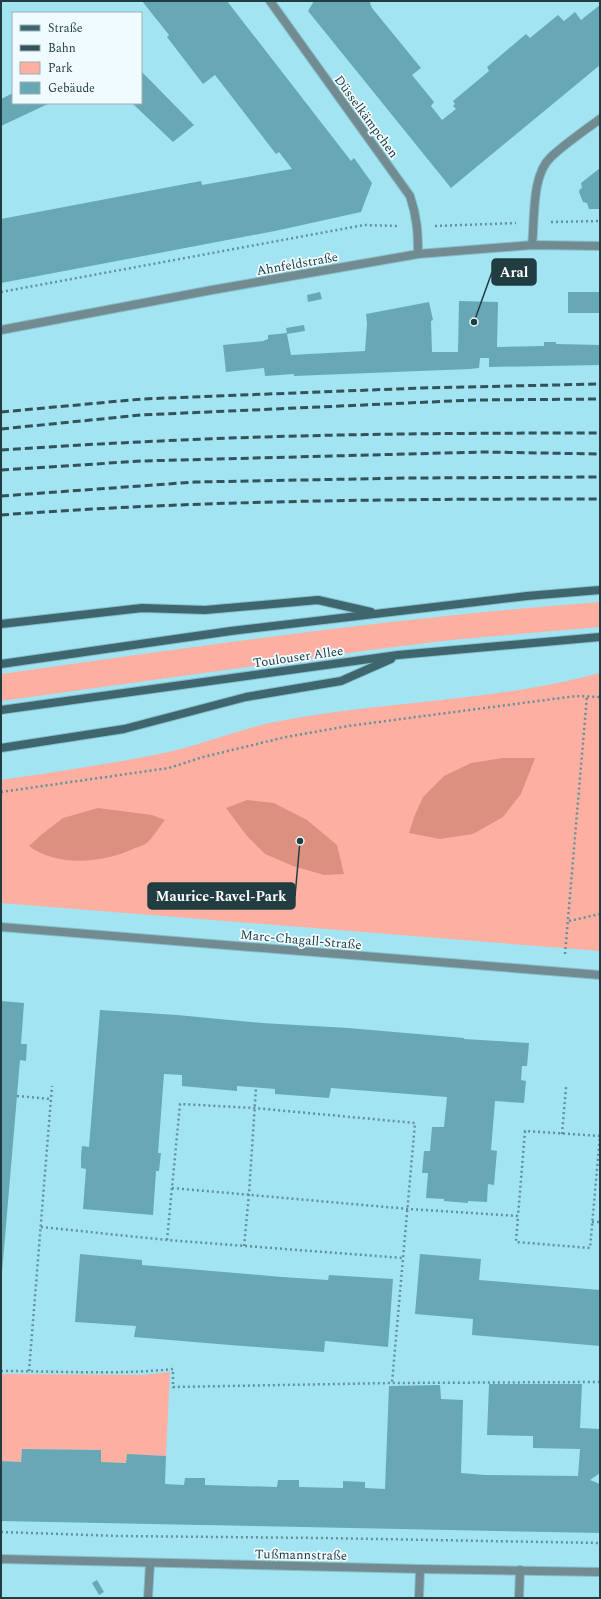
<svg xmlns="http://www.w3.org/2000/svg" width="601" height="1599" font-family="Spectral,serif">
  <rect width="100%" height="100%" fill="#a3e4f2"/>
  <g fill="#fdb0a1">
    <path d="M600 602V627L451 640 370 650 1 701V674C200 646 399 617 600 602Z"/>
    <path d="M600 673V951L1 903V780C55 772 110 764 164 753 205 744 244 727 285 720 390 701 497 701 600 673Z"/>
    <polygon points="170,1372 166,1456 127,1454 126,1463 101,1462 101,1450 22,1449 21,1462 1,1461 1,1374 143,1375"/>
  </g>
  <g fill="#dc9080">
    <polygon points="503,758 535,758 521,794 503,817 473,834 440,839 409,833 414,817 423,797 444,776 471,763"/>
    <polygon points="247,800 274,803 307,820 337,845 344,874 324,875 293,866 265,854 247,836 226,808"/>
    <path d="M98 808 152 815 165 820C159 827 154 836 148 842 144 846 136 847 131 850 100 863 57 867 29 846L41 835 63 818Z"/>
  </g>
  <g fill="#68a8b5">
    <polygon points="142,1 227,1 351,161 354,158 372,183 361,212 275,231 1,283 1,219 201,181 202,185 292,169 279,152 276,154 215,75 203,84 167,37 169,35"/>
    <polygon points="314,1 371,1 370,3 372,8 421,68 412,75 434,102 431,106 442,120 456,109 453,106 455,104 453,101 489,71 487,67 526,34 530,38 558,15 564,21 575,12 581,20 600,5 600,65 451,188 308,11"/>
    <polygon points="141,71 194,125 173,142 132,103 141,103"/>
    <polygon points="13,93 13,103 50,103 1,126 1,99"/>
    <polygon points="600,168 600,209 589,209 587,203 583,202 579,192 580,189 582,188 581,183"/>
    <polygon points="320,292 322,299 308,302 307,295"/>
    <rect x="568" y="292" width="32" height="21"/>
    <polygon points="459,301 498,302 497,347 544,346 544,342 556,342 556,344 600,345 600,365 489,367 489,358 480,358 479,368 470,369 294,376 294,374 265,376 264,368 226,372 223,345 263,341 268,339 268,335 287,333 286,328 304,325 305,331 287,334 291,355 365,351 367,324 366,314 429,302 433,320 431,321 432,352 458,352"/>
    <polygon points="1,1001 24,1003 21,1044 27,1044 26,1061 20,1060 2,1273"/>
    <polygon points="100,1010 177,1015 262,1023 348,1028 464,1038 464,1039 529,1043 527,1066 522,1066 521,1080 526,1081 524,1103 495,1101 491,1150 497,1151 494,1185 488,1184 487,1202 468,1201 468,1203 444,1201 444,1199 426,1198 428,1173 422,1173 424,1151 430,1151 432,1127 444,1127 447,1097 331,1088 329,1098 275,1094 275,1089 237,1086 237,1091 182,1086 182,1075 164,1074 158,1153 161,1153 159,1171 156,1171 153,1215 83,1209 86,1169 81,1168 81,1157 82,1146 89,1147"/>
    <polygon points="80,1254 142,1260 142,1265 282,1277 328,1280 329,1275 393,1279 388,1347 325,1341 324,1352 230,1345 134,1337 136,1326 75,1322"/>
    <polygon points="420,1254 481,1259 479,1280 600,1290 600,1346 472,1335 473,1319 415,1314"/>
    <polygon points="489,1384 582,1384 580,1428 600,1429 600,1473 590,1480 600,1484 600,1533 1,1521 1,1461 21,1462 22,1449 101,1450 101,1462 126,1463 127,1454 166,1456 165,1484 184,1485 185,1478 205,1478 205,1485 277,1487 278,1480 299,1480 299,1487 343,1488 343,1481 365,1482 365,1488 385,1489 389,1386 440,1385 441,1399 463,1400 461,1473 485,1475 578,1476 580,1449 533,1448 533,1436 487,1435"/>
    <polygon points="97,1580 104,1592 99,1595 92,1583"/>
  </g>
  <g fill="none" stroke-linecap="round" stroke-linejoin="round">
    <g stroke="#87bfcb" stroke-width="10">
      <g id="service">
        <polyline points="419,1598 420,1569"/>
        <polyline points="519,1598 520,1570"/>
      </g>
    </g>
    <g stroke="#87bfcb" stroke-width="10">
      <g id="minor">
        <path d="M270 1 410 196C417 217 418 232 418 254"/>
        <path d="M532 245C535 220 531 175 551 157 566 143 584 131 600 119"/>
        <polyline points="1,330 212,290 418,254 532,245 600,246"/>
        <polyline points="1,927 600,975"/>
        <polyline points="1,1559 420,1569 600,1572"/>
        <polyline points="148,1598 150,1563"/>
      </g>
    </g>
    <g stroke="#87bfcb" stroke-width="10">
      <g id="secondary">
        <polyline points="1,624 142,608 205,610 318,600 371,612"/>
        <polyline points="1,664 231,631 527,596 600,590"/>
        <polyline points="1,710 398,655 600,637"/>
        <polyline points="1,748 124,729 246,697 341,681 391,659"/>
      </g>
    </g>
    <g stroke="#63919a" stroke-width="2.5" stroke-dasharray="2 3" stroke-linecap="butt">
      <polyline points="551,222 600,221"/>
      <polyline points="435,226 516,223"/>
      <polyline points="1,292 364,225 398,226"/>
      <polyline points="1,792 169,768 203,757 286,737 348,726 576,696 600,697"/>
      <polyline points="569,921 600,914"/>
      <polyline points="565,954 587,696"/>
      <polyline points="17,1096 51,1099"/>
      <polyline points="562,1134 566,1087"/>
      <polyline points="172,1188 409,1209 518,1216 516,1242 590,1248 600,1136 525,1131 518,1216"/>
      <polyline points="592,1222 600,1222"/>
      <polyline points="41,1227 167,1240 403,1258"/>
      <polyline points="167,1240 180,1104 254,1108 415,1123 392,1383"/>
      <polyline points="244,1246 249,1194 256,1088"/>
      <path d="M1 1371C59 1371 116 1375 173 1369V1387L392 1383 600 1382"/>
      <polyline points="29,1371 52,1086"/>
      <polyline points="1,1532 119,1536 322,1538 600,1543"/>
    </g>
    <use href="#service" stroke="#718b90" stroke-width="8"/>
    <use href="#minor" stroke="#718b90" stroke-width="8"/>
    <use href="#secondary" stroke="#3f666e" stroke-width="8"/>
    <g stroke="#335259" stroke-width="3" stroke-dasharray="8 4" stroke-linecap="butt">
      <polyline points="1,412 142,399 421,388 600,384"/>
      <polyline points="1,429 141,415 474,400 600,399"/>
      <path d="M1 450C47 447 94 444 140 442 293 434 447 433 600 433"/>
      <polyline points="1,470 142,461 483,452 600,454"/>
      <polyline points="1,496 195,482 410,478 600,477"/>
      <path d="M1 515C200 500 400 499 600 499"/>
    </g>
  </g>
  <g text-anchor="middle" stroke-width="3.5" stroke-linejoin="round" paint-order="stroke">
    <g font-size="13" fill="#223d42" stroke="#effbfe">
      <text transform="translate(367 116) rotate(54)" y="5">Düsselkämpchen</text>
      <text transform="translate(297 263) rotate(-10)" y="5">Ahnfeldstraße</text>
      <text transform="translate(298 656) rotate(-8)" y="5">Toulouser Allee</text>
      <text transform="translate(301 939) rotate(5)" y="5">Marc-Chagall-Straße</text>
      <text transform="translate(301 1554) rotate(1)" y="5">Tußmannstraße</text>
    </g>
  </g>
  <path fill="none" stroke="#223d42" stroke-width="1.5" d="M474 322L492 272M300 841L295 896"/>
  <g fill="#223d42" stroke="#effbfe" stroke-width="1.5">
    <circle cx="474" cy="322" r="4"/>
    <circle cx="300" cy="841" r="4"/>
  </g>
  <g fill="#223d42" stroke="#223d42" stroke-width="1.5">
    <rect x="492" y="259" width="44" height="26" rx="4"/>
    <rect x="148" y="883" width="147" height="26" rx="4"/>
  </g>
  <g font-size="14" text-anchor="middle" font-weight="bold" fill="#fff">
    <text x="514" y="277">Aral</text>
    <text x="221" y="901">Maurice-Ravel-Park</text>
  </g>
  <rect width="601" height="1599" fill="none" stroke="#223d42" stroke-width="4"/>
  <rect x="12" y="12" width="130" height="92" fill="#effbfe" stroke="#9dafb3"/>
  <rect x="20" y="25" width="20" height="6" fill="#3f666e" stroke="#9dafb3"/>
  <text x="48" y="32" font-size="12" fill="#223d42">Straße</text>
  <rect x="20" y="45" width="20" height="6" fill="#335259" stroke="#9dafb3"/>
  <text x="48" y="52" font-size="12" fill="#223d42">Bahn</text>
  <rect x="20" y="62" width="20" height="12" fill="#fdb0a1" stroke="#9dafb3"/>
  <text x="48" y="72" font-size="12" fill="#223d42">Park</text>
  <rect x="20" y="82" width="20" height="12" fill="#68a8b5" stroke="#9dafb3"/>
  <text x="48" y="92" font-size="12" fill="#223d42">Gebäude</text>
</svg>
